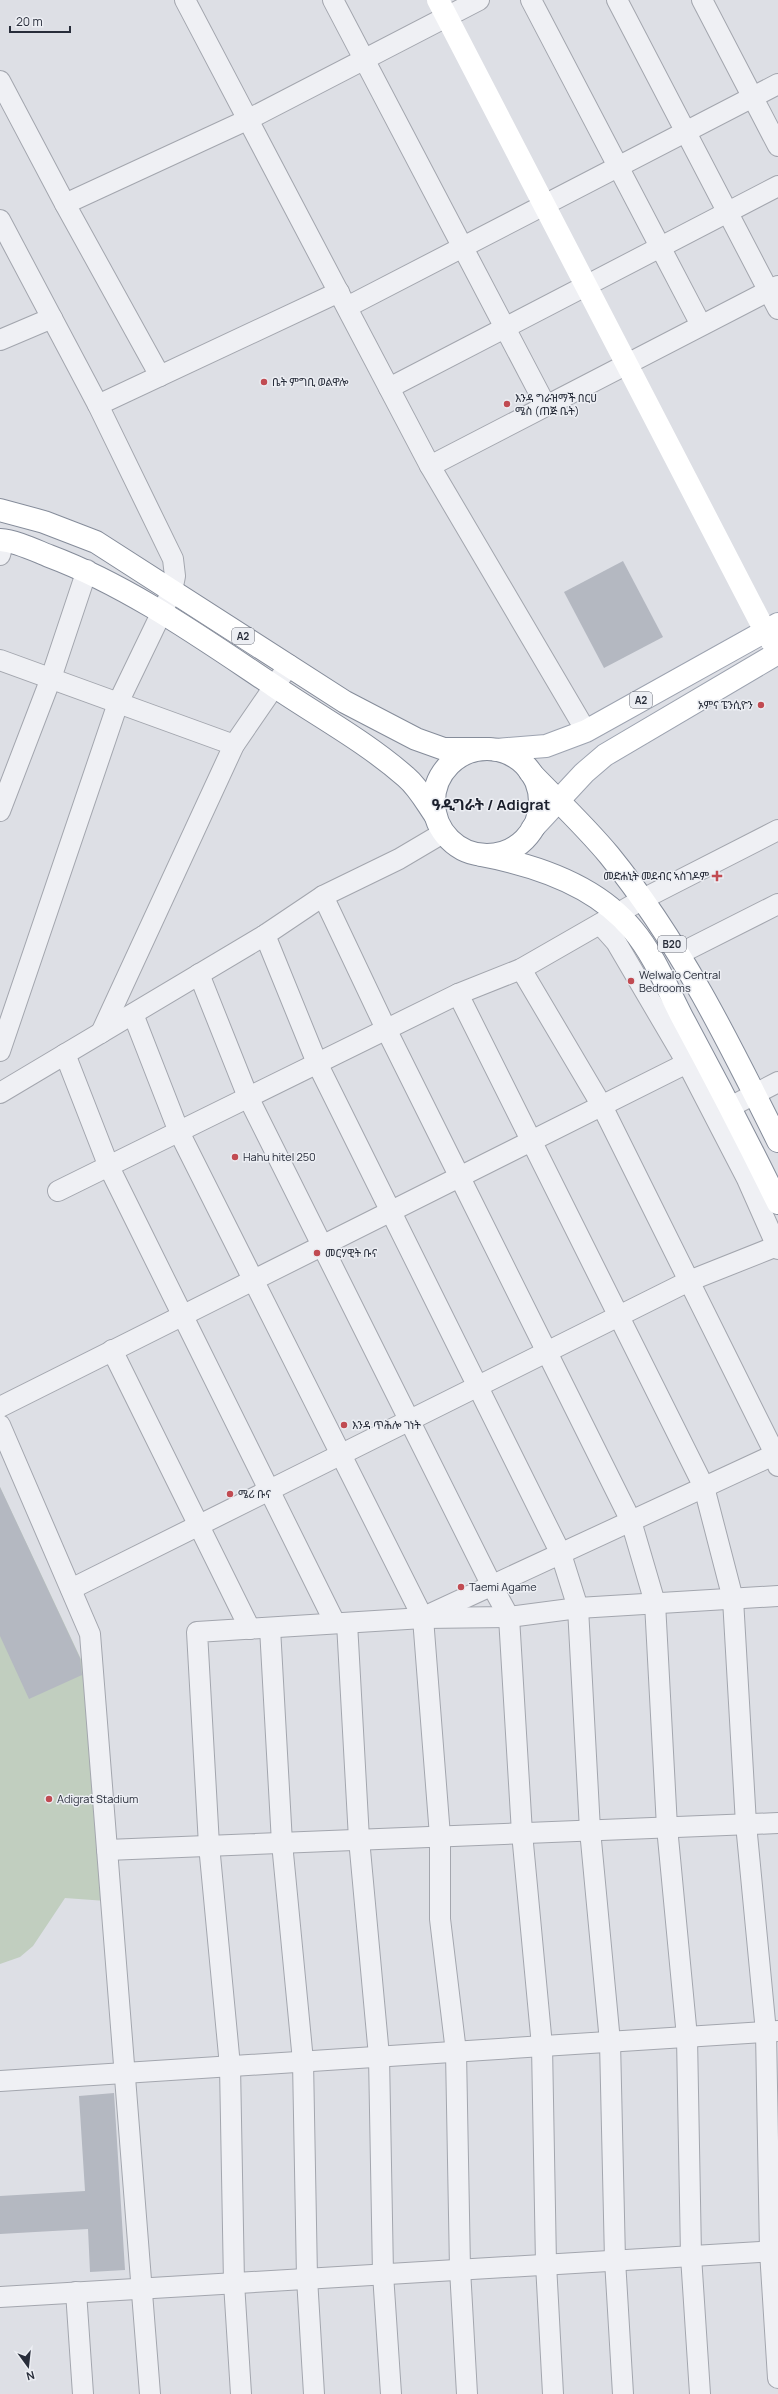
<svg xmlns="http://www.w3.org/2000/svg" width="778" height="2394" font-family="Manrope,'Noto Sans Ethiopic',sans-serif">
  <rect width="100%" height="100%" fill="#dddfe5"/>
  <polygon fill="#c1cebf" points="0,1487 87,1672 106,1901 65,1898 33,1946 20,1957 0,1964"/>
  <g fill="#b4b8c1">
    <polygon points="623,561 663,637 604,668 564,592"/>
    <polygon points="0,1487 80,1658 82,1675 29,1699 0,1636"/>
    <polygon points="114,2093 125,2270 90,2272 88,2229 0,2234 0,2196 85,2191 79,2096"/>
  </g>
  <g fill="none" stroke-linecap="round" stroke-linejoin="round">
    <g stroke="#a3a6ae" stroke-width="22">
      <g id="street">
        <polyline points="185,0 430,466 586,731"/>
        <polyline points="333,0 546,406"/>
        <polyline points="531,0 701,325"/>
        <polyline points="617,0 778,309"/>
        <polyline points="702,0 778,146"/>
        <polyline points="0,81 65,204 160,376"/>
        <polyline points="65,204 249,119 479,0"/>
        <polyline points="0,220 98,405 173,559 175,576 172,591 118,703 0,1051"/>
        <polyline points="347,307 778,84"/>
        <polyline points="0,340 52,318"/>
        <polyline points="389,388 778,186"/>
        <polyline points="98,405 339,292"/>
        <polyline points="430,466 778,286"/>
        <polyline points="0,555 4,540"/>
        <polyline points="0,660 234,745"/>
        <polyline points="0,811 51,678 87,570"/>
        <polyline points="323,896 386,1029 631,1521 655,1603 667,1827 687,2037 691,2256 700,2394"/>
        <polyline points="600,924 616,942 687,1063 747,1179 778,1249"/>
        <polyline points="265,935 317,1063 561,1554 578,1608 590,1830 610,2042 615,2260 623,2394"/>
        <polyline points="679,954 778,904"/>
        <polyline points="521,969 602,1106 775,1454 778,1466"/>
        <polyline points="199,974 248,1097 492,1586 509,1617 522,1833 542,2046 546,2264 553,2394"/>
        <polyline points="458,994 704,1487 733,1599 746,1824 766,2032 770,2251 778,2378"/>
        <polyline points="133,1014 179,1132 423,1618 440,1836 440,1919 456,2052 460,2269 467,2394"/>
        <polyline points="101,1033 234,745 289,665"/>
        <polyline points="65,1054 109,1167 335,1623"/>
        <polyline points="0,1093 265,935 323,896 399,859 443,833"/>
        <polyline points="730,1107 778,1082"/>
        <polyline points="58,1191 458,994 521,969 643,899 778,830"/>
        <polyline points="112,1350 250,1629"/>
        <polyline points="0,1407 687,1063"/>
        <polyline points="0,1425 90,1634 150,2394"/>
        <polyline points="71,1589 689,1281 777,1246"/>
        <polyline points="428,1615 778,1453"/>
        <polyline points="347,1623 359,1839 379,2056 383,2274 391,2394"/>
        <polyline points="270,1628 282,1843 303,2061 307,2278 314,2394"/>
        <polyline points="107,1850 778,1823"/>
        <polyline points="0,2081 778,2031"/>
        <polyline points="76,2292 83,2394"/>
        <polyline points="0,2297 778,2251"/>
        <polyline points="241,2394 234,2283 230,2066 209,1845 197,1632 423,1618 509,1617 578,1608 778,1596"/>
      </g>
    </g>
    <g stroke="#9da3b0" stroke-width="24">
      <g id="primary">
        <polyline points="496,750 546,746 586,731 778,624"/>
        <polyline points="532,829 584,773 605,755 778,653"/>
      </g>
    </g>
    <g stroke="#858c9a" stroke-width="24">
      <g id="highway">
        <polyline points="0,510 44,522 96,542 345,702 416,739 444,749 488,749"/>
        <path d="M0 540C16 541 34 550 49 556 129 586 202 638 274 686 318 716 365 741 406 777 418 787 426 802 435 815"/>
        <circle cx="487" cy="802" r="53"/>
        <path d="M530 772C556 799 585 826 609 855 679 941 729 1042 778 1141"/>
        <path d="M481 855C535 865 597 886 633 930 654 955 667 988 682 1017 715 1078 747 1140 778 1203"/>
      </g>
    </g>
    <use href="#street" stroke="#eff0f4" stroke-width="20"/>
    <polyline stroke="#fff" stroke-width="22" points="438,0 765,631 778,651"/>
    <use href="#primary" stroke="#fff" stroke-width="22"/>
    <use href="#highway" stroke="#fff" stroke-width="22"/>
  </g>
  <g fill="#c14b52" stroke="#eceef3" stroke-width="1.5">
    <circle cx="264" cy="382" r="4"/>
    <circle cx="507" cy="404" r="4"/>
    <circle cx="761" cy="705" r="4"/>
    <path d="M715 870h4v4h4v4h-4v4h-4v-4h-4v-4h4z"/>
    <circle cx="631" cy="981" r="4"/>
    <circle cx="235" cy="1157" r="4"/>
    <circle cx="317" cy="1253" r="4"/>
    <circle cx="344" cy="1425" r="4"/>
    <circle cx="230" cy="1494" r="4"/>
    <circle cx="461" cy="1587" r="4"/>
    <circle cx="49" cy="1799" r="4"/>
  </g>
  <g text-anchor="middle" stroke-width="3" stroke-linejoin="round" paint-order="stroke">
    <g fill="#eceef3" stroke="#636772" stroke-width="1">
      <rect x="232" y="628" width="22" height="16" rx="3"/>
      <rect x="630" y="692" width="22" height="16" rx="3"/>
      <rect x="658" y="936" width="28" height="16" rx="3"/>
    </g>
    <g font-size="10" font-weight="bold" fill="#282d3a">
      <text x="243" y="640">A2</text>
      <text x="641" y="704">A2</text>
      <text x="672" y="948">B20</text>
    </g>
    <g font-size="11" fill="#282d3a" stroke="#eceef3" text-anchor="start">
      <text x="272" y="386">ቤት ምግቢ ወልዋሎ</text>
      <text x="515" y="402">እንዳ ግራዝማች በርሀ<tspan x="515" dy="13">ሜስ (ጠጅ ቤት)</tspan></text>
      <text x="753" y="709" text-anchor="end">ኦምና ፔንሲዮን</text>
      <text x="709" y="880" text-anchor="end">መድሐኒት መደብር ኣስገዶም</text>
      <text x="639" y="979">Welwalo Central<tspan x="639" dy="13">Bedrooms</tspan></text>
      <text x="243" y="1161">Hahu hitel 250</text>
      <text x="325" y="1257">መርሃዊት ቡና</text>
      <text x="352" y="1429">እንዳ ጥሕሎ ገነት</text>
      <text x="238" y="1498">ሜሪ ቡና</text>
      <text x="469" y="1591">Taemi Agame</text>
      <text x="57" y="1803">Adigrat Stadium</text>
    </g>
    <g font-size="15" font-weight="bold" fill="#1a1e2b" stroke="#eceef3">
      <text x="491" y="810">ዓዲግራት / Adigrat</text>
    </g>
  </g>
  <g transform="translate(28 2366) rotate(165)" stroke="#eceef3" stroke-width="3" paint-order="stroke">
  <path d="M0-3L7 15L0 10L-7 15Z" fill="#282d3a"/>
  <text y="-6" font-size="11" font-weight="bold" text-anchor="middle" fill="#282d3a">N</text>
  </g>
  <path d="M10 26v6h60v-6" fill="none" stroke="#282d3a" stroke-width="2"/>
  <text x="16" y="26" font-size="12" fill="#282d3a" stroke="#eceef3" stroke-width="3" paint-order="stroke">20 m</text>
</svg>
